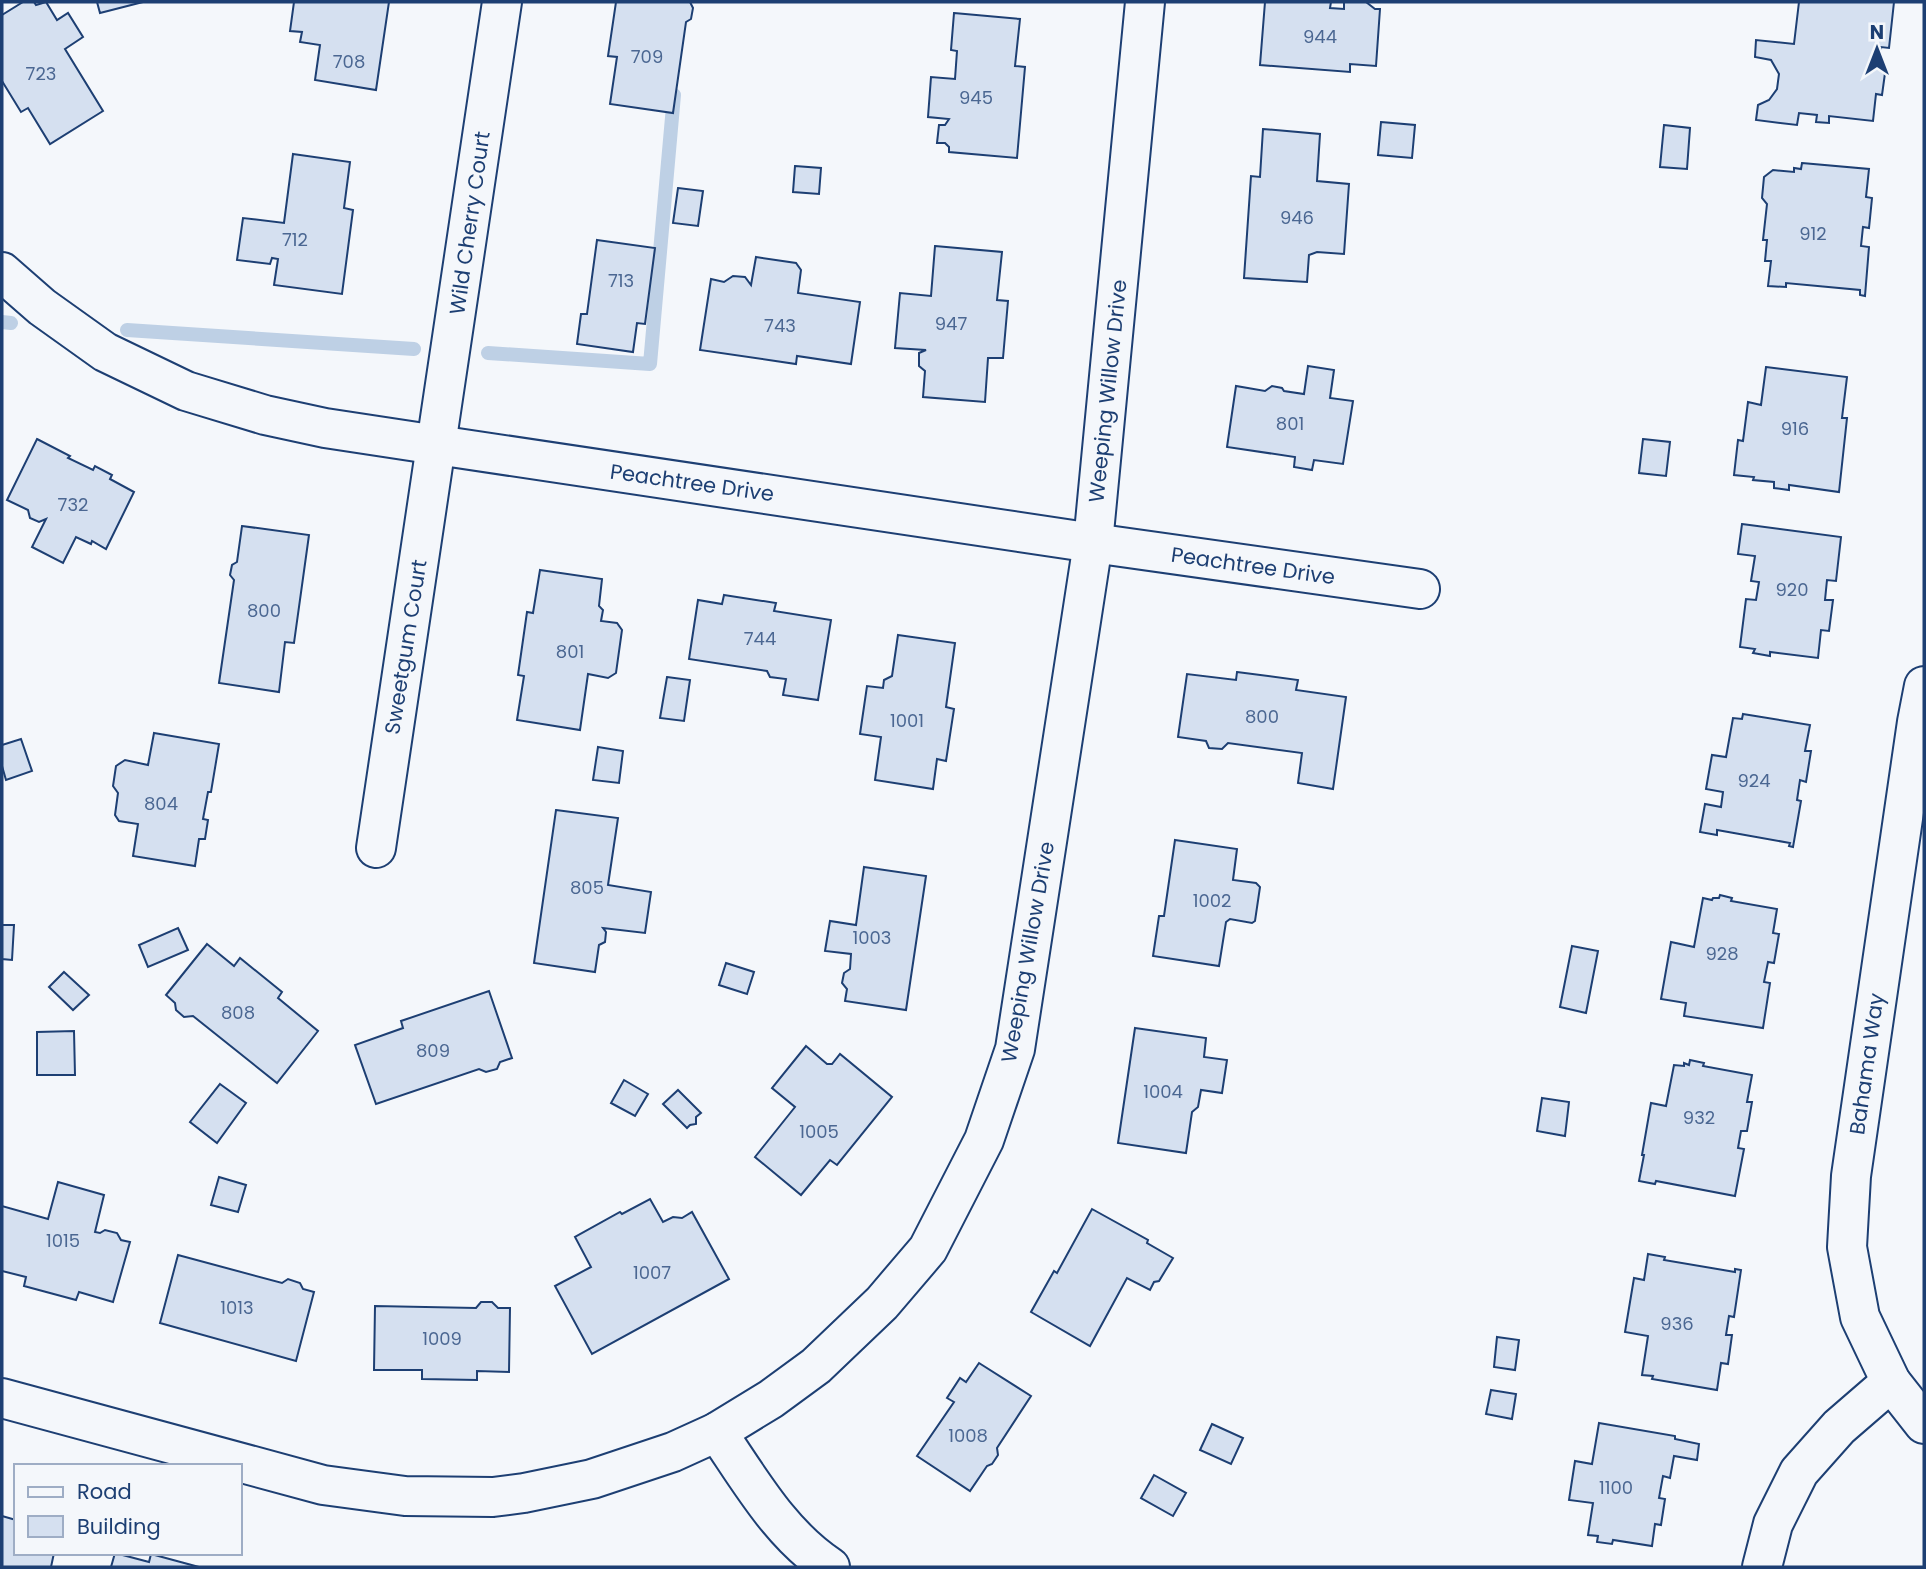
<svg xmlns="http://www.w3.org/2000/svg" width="1926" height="1569" font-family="Poppins,sans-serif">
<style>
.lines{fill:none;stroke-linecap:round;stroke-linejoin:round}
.stream{stroke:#bed0e5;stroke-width:14}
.building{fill:#d5e0f0;stroke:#1d3f73;stroke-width:2}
.street-casing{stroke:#1d3f73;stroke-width:42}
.street{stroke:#f4f7fb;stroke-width:38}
.labels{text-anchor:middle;stroke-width:5;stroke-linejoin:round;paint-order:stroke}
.number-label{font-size:18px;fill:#4b6792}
.street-label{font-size:21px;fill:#1d3f73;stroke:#f4f7fb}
</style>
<rect width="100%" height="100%" fill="#f4f7fb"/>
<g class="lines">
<g class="stream">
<polyline points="2,322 11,323"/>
<polyline points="127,330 414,349"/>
<polyline points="488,353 650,364 674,95"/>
</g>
</g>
<g class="building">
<polygon points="23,2 34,2 36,5 46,2 57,20 68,13 83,37 65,49 103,111 50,144 28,108 21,112 2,81 2,15"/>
<polygon points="97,2 143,2 100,13"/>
<polygon points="294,2 389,2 376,90 315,80 320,45 300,42 302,32 290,31"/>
<polygon points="616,2 690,2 693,8 691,19 686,22 673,113 610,104 617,57 608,56"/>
<polygon points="1265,2 1331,2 1330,8 1344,9 1344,2 1366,2 1375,9 1380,9 1376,66 1350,64 1350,72 1260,65"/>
<polygon points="1799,2 1894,2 1889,48 1881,47 1879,65 1886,66 1882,95 1876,94 1873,121 1829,116 1829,123 1816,122 1817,115 1799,113 1797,125 1756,120 1758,105 1769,100 1777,89 1779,74 1771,60 1755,57 1756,40 1794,44"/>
<polygon points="954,13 1020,19 1015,66 1025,67 1017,158 949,152 949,147 945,143 937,143 939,125 945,125 949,119 928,117 931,77 955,79 957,51 951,50"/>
<polygon points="1381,122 1415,125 1412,158 1378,155"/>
<polygon points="1664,125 1690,128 1687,169 1660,167"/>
<polygon points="1263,129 1320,134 1317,181 1349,184 1344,254 1317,252 1309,255 1307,282 1244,278 1251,176 1260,177"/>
<polygon points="293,154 350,162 344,208 353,210 342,294 274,285 278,259 272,258 270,264 237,260 243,218 284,223"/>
<polygon points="1802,163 1869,169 1866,197 1872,198 1869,228 1863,227 1861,246 1869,247 1865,296 1860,295 1860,290 1786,283 1786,287 1768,286 1771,261 1765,261 1767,240 1763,240 1767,204 1762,198 1764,177 1773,170 1794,172 1794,168 1801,169"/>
<polygon points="795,166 821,168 819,194 793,192"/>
<polygon points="678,188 703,191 698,226 673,223"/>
<polygon points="597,240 655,248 645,324 637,323 633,352 577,344 581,314 587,314"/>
<polygon points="935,246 1002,252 997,300 1008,301 1003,358 988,358 985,402 923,397 925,371 919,366 919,353 926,350 895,348 900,293 931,296"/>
<polygon points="756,257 796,263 801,270 798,293 860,302 851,364 797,356 796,364 700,350 711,279 724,282 733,276 745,277 751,285"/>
<polygon points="1308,366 1334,370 1330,398 1353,401 1343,464 1314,460 1312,470 1294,467 1295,457 1227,447 1236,386 1265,391 1272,386 1282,388 1284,391 1304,394"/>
<polygon points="1766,367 1847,377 1842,418 1847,418 1839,492 1789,485 1789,490 1774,488 1774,482 1753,480 1754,477 1734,475 1738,440 1743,441 1748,402 1761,405"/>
<polygon points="37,439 70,456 68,458 93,470 95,466 112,475 110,479 134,492 106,549 92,541 91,544 76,537 63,563 32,547 46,519 39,522 30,518 28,510 7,500"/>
<polygon points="1643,439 1670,442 1666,476 1639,473"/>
<polygon points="1742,524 1841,537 1836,581 1827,580 1825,600 1833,600 1829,631 1821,630 1818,658 1770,652 1770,656 1753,653 1755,649 1740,647 1746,599 1756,600 1759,582 1751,581 1755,556 1738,554"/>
<polygon points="242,526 309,535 294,643 285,642 279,692 219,683 234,580 230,575 232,565 237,562"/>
<polygon points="540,570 602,579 599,606 603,610 601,621 617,623 622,630 616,673 608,678 588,674 580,730 517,720 524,676 518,675 527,612 533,613"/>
<polygon points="724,595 776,603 774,611 831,620 818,700 783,695 786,679 770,677 767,671 689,659 698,600 722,604"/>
<polygon points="898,635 955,643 946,707 954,709 946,761 937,759 933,789 875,780 881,737 860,734 867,686 883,688 884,680 892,676"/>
<polygon points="1237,672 1298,680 1296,690 1346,697 1333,789 1298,783 1302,753 1228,743 1222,749 1209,748 1206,741 1178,737 1187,674 1236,680"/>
<polygon points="667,677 690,680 684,721 660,718"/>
<polygon points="1743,714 1810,725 1805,751 1811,751 1806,782 1800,780 1797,800 1801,801 1793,847 1789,846 1790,843 1717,830 1717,835 1700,832 1705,804 1721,807 1723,792 1706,789 1712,755 1726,757 1733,718 1742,719"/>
<polygon points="154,733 219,744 211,792 208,792 203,819 208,820 205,839 199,839 195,866 133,856 138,824 119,821 115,815 118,793 113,786 116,766 125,760 148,765"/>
<polygon points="21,739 32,771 6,780 2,766 2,745"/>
<polygon points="598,747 623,751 619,783 593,780"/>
<polygon points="556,810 618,818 608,885 651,892 645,933 603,928 606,932 605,942 599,945 595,972 534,963"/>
<polygon points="1175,840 1237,849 1233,880 1256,883 1260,887 1255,921 1252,923 1230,919 1226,922 1219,966 1153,956 1159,916 1164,916"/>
<polygon points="864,867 926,876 906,1010 845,1001 847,989 842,983 844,973 850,969 851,954 825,951 830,921 856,925"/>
<polygon points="1720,895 1732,898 1731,901 1777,909 1773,933 1779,934 1774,963 1768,962 1764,982 1770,983 1763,1028 1684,1016 1686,1003 1661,999 1671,942 1694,947 1703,898 1712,900 1713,898 1719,898"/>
<polygon points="2,925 14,925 12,960 2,959"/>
<polygon points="178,928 188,950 148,967 139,945"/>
<polygon points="207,944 234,966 240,958 282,992 278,998 318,1031 277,1083 193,1016 184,1017 176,1010 175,1003 166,995"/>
<polygon points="1572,946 1598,951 1586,1013 1560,1007"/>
<polygon points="726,963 754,972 747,994 719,985"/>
<polygon points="64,972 89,995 73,1010 49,987"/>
<polygon points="489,991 512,1058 500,1062 497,1069 486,1072 479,1069 376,1104 355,1045 403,1028 401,1021"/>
<polygon points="1135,1028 1206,1038 1204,1057 1227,1060 1222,1093 1201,1090 1198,1107 1192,1112 1186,1153 1118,1143"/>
<polygon points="74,1031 75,1075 37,1075 37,1032"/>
<polygon points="806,1046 827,1064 832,1064 840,1054 892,1097 837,1165 830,1160 801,1195 755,1157 795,1107 772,1088"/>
<polygon points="1690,1060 1704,1063 1703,1066 1752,1075 1747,1102 1752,1102 1747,1131 1741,1131 1738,1148 1744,1149 1735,1196 1656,1181 1655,1184 1639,1181 1644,1155 1642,1155 1651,1103 1666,1106 1674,1065 1684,1066 1684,1063 1689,1065"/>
<polygon points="624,1080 648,1094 635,1116 611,1103"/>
<polygon points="220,1084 246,1103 217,1143 190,1122"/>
<polygon points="678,1090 701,1113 696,1117 696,1124 690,1125 687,1128 663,1104"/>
<polygon points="1542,1098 1569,1102 1565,1136 1537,1131"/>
<polygon points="219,1177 246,1185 238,1212 211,1205"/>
<polygon points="58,1182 104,1195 95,1232 100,1233 105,1230 117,1233 121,1240 130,1242 113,1302 79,1292 76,1300 24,1286 26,1277 2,1271 2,1206 48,1219"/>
<polygon points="650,1199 663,1222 673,1217 682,1218 692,1212 729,1279 592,1354 555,1286 591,1267 575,1237 620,1212 622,1214"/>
<polygon points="1092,1209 1148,1240 1147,1243 1173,1258 1159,1281 1154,1282 1150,1290 1127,1278 1090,1346 1031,1312 1054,1271 1057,1273"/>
<polygon points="1648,1254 1665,1257 1664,1260 1735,1272 1735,1269 1741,1270 1734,1317 1729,1316 1726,1335 1732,1335 1728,1364 1721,1363 1717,1390 1652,1379 1653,1376 1642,1375 1648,1336 1625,1332 1634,1278 1644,1280"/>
<polygon points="178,1255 282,1283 288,1279 300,1283 303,1289 314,1292 296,1361 160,1323"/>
<polygon points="481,1302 492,1302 498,1308 510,1308 509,1372 477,1371 477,1380 422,1379 422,1370 374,1370 375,1306 476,1308"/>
<polygon points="1497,1337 1519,1340 1515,1370 1494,1367"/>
<polygon points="979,1363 1031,1396 997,1448 998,1455 992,1464 987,1466 970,1491 917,1456 954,1402 947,1398 960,1378 966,1382"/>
<polygon points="1491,1390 1516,1394 1512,1419 1486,1414"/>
<polygon points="1599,1423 1675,1436 1675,1439 1699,1444 1697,1460 1674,1456 1670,1478 1663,1476 1659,1498 1665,1499 1661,1525 1655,1524 1652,1546 1613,1540 1612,1544 1597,1542 1598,1536 1588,1535 1593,1503 1569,1500 1575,1461 1592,1464"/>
<polygon points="1212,1424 1243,1438 1231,1464 1200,1450"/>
<polygon points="1154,1475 1186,1493 1173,1516 1141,1498"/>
<polygon points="2,1516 16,1520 16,1553 54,1553 51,1567 2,1567"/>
<polygon points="115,1553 149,1562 151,1554 199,1567 111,1567"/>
</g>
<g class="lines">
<g class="street-casing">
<g id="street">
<polyline points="2,272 42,307 105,352 186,391 265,415 325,428 437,445 1093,543 1420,589"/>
<polyline points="1924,686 1917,722 1851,1176 1847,1247 1860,1317 1891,1382 1924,1424"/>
<polyline points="376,848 502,2"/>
<polyline points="2,1398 323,1485 405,1496 493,1497 524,1493 592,1479 673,1452 717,1432 771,1399 816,1366 882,1303 928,1249 984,1140 1015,1049 1093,543 1145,2"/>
<path d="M717,1432C750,1480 780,1534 830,1567"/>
<polyline points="1762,1567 1773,1524 1799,1472 1839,1427 1891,1382"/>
</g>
</g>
<use href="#street" class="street"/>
</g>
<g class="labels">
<g class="number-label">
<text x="1320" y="43">944</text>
<text x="647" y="63">709</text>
<text x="349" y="68">708</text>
<text x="41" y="80">723</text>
<text x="976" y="104">945</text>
<text x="1297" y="224">946</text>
<text x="1813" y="240">912</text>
<text x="295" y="246">712</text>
<text x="621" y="287">713</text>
<text x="951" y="330">947</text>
<text x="780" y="332">743</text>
<text x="1290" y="430">801</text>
<text x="1795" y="435">916</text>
<text x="73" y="511">732</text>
<text x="1792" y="596">920</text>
<text x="264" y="617">800</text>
<text x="760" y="645">744</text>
<text x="570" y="658">801</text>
<text x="1262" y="723">800</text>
<text x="907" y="727">1001</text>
<text x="1754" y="787">924</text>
<text x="161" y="810">804</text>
<text x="587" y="894">805</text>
<text x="1212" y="907">1002</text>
<text x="872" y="944">1003</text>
<text x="1722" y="960">928</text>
<text x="238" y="1019">808</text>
<text x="433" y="1057">809</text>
<text x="1163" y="1098">1004</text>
<text x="1699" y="1124">932</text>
<text x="819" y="1138">1005</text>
<text x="63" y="1247">1015</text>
<text x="652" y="1279">1007</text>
<text x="237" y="1314">1013</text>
<text x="1677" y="1330">936</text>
<text x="442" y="1345">1009</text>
<text x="968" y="1442">1008</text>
<text x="1616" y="1494">1100</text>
</g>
<g class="street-label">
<text transform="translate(470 223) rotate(-82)" y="7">Wild Cherry Court</text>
<text transform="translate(1108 391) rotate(-84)" y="7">Weeping Willow Drive</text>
<text transform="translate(692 483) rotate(8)" y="7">Peachtree Drive</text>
<text transform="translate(1253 566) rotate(8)" y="7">Peachtree Drive</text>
<text transform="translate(406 647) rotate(-81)" y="7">Sweetgum Court</text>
<text transform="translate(1028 952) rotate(-80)" y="7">Weeping Willow Drive</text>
<text transform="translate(1867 1064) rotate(-82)" y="7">Bahama Way</text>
</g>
</g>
<rect width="1926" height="1569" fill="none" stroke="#1d3f73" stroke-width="7"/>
<rect x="14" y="1464" width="228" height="91" fill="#f4f7fb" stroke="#9eadc5" stroke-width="2"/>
<rect x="28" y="1487" width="35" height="10" fill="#f4f7fb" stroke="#9eadc5" stroke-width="2"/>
<text x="77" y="1499" font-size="21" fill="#1d3f73">Road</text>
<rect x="28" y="1516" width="35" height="21" fill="#d5e0f0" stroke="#9eadc5" stroke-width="2"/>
<text x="77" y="1534" font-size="21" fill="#1d3f73">Building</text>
<g transform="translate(1877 49)" stroke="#f4f7fb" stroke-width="5" paint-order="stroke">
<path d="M0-5L12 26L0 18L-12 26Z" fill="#1d3f73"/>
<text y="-10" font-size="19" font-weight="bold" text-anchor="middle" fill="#1d3f73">N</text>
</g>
</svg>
